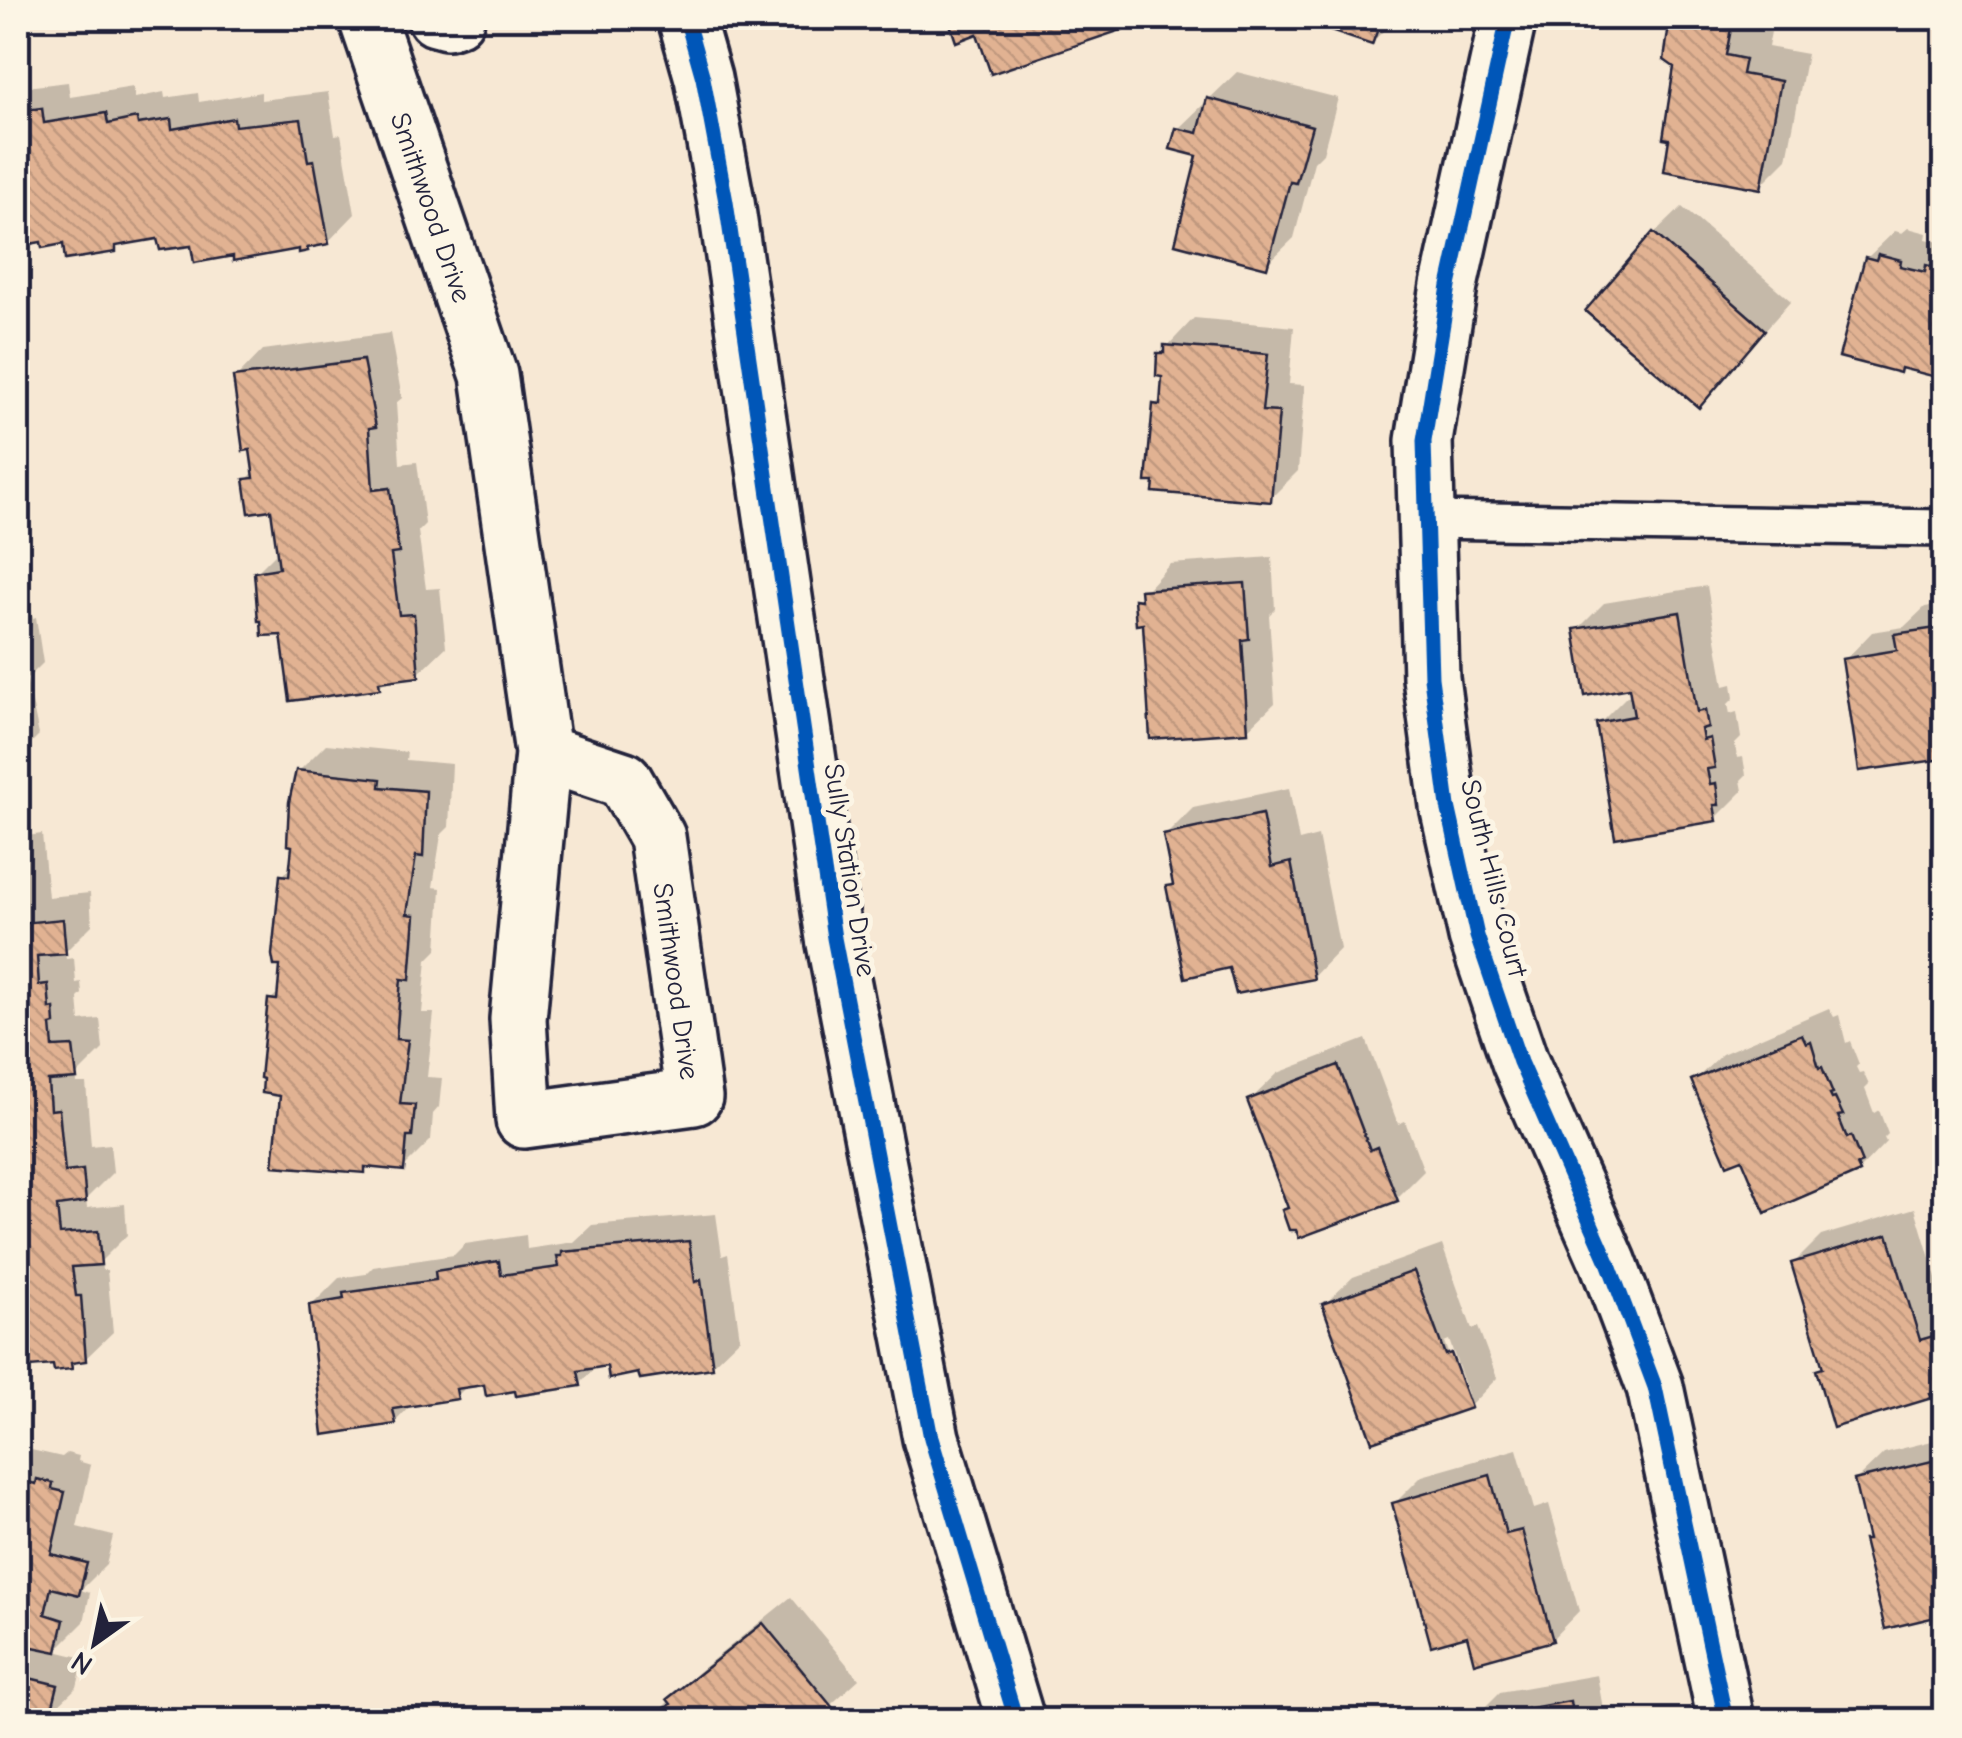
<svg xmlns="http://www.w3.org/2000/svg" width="1962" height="1738" font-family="'Comic Neue',sans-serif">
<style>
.shadow{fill:#0003;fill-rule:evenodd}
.building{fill:url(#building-back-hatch);stroke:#22223b;stroke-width:2.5}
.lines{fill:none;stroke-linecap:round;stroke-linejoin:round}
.lane-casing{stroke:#22223b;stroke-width:42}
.street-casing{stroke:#22223b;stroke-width:62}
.secondary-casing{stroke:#22223b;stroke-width:62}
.lane{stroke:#fcf5e5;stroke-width:35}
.street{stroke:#fcf5e5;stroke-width:55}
.secondary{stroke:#fcf5e5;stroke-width:55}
.cycleway-casing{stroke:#fcf5e5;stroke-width:21}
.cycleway{stroke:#0057b8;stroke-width:15}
.labels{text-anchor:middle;stroke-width:10;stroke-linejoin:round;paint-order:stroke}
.street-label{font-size:28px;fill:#22223b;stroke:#fcf5e5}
</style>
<defs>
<pattern id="building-back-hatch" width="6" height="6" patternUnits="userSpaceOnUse" patternTransform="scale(2.5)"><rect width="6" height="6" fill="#e1b292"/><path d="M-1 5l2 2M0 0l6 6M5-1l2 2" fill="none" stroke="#c1997f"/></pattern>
</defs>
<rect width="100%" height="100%" fill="#f7e8d4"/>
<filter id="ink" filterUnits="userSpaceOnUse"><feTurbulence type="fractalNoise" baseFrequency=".01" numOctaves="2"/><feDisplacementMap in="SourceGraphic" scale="20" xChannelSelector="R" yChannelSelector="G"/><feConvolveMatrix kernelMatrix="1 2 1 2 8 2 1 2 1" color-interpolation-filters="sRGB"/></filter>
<g filter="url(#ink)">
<g class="shadow">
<polygon points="950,18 1138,18 1132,24 979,31 958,38"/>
<polygon points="1300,18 1397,18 1372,42"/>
<polygon points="1673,18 1754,18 1752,28 1771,32 1768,47 1807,54 1787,159 1760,186 1677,66 1666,59"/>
<polygon points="1237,72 1338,98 1323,153 1314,162 1294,238 1266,265 1200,154 1178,129"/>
<polygon points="68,82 70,97 133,87 135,98 164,92 165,98 198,93 199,102 261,92 261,100 328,92 335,135 341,134 355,214 328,242 306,249 301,246 236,253 159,236 122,243 115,249 44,239 18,244 18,88"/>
<polygon points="1682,207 1791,301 1699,404 1654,234"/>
<polygon points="1908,228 1927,233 1926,239 1944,243 1944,376 1903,366 1899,370 1867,258 1895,231 1902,233"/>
<polygon points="1194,318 1294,327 1289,384 1305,385 1298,471 1270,499 1155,405 1163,397 1165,374 1160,354"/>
<polygon points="390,333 402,398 396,403 400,464 417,462 425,524 418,531 426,589 440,588 446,647 418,674 388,678 379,687 256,573 279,550 273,507 246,480 255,471 236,378 263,350"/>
<polygon points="1272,557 1275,609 1269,615 1275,703 1247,730 1137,600 1170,564"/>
<polygon points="1707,586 1724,686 1732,684 1734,698 1728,704 1730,714 1737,712 1741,738 1735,744 1737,758 1743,757 1746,775 1741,780 1743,791 1716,818 1599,724 1627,696 1632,695 1631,685 1577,630 1604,603"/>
<polygon points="30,604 33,618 36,617 43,663 27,679 39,735 18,756 18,606"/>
<polygon points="1944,604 1944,756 1861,768 1845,660 1872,632 1904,627 1925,607"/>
<polygon points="326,744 407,752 406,760 452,764 449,827 441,835 433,887 441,888 437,950 427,960 422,1013 434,1013 427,1077 442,1078 439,1107 433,1114 431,1140 403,1168 370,1165 364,1171 283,1094 270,1000 281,990 282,876 292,866 298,772"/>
<polygon points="1289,788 1299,841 1318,836 1340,949 1313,977 1231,965 1169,887 1175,881 1165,836 1193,808"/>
<polygon points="18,828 26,828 26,836 42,834 48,897 90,893 92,925 65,952 66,959 74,958 76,983 81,982 82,994 78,998 80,1021 100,1019 103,1049 76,1076 77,1083 86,1083 91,1146 110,1144 113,1172 86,1199 87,1208 125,1204 127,1235 101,1261 102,1270 107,1270 113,1332 85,1359 78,1360 71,1367 56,1362 18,1365"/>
<polygon points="1829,1008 1834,1017 1839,1015 1846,1043 1850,1041 1859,1064 1856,1067 1859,1073 1863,1072 1869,1085 1865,1089 1874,1113 1879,1110 1888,1134 1884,1138 1886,1142 1859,1170 1744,1156 1694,1081 1722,1054"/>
<polygon points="1366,1039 1398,1124 1405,1121 1424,1171 1396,1199 1285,1210 1290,1205 1250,1100 1278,1073"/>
<polygon points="1915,1208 1944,1305 1944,1387 1930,1396 1819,1371 1824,1365 1794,1263 1821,1236"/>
<polygon points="716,1214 722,1256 728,1254 740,1338 712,1365 640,1370 609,1364 598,1365 580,1384 516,1389 486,1382 468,1385 456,1397 413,1403 395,1422 311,1306 339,1278 366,1274 373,1267 454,1255 465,1244 526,1235 527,1249 574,1242 592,1225"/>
<path d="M1442,1245L1472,1329L1478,1327L1497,1378L1470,1406L1325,1304L1353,1277ZM1449,1340L1468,1394H1463L1444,1342Z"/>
<polygon points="1944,1438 1944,1612 1886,1626 1866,1541 1870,1537 1856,1480 1884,1453"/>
<polygon points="18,1447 62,1457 67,1453 79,1456 78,1461 91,1465 77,1527 113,1536 106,1565 81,1590 90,1593 84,1622 55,1651 84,1658 77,1687 51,1712 65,1716 63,1720 18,1720"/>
<polygon points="1517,1449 1534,1509 1549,1504 1579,1611 1552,1639 1468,1633 1394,1504 1422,1476"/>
<polygon points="791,1597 859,1679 814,1720 634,1720 650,1708 656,1714 698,1672"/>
<polygon points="1597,1675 1605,1720 1472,1720 1500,1692"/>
</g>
<g class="building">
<polygon points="948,18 1130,18 1133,26 991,74 977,34 956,42"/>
<polygon points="1292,18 1382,18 1372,45"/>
<polygon points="1670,18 1733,18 1726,55 1745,59 1742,74 1781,81 1761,189 1664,171 1669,139 1663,138 1674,67 1664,60"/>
<polygon points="1207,98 1312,126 1296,183 1290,182 1267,268 1175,244 1197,156 1170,149 1176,128 1198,133"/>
<polygon points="42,108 44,123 106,113 108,124 137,118 138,124 171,119 172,129 234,118 235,126 301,119 308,161 314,160 329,244 307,248 308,251 299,253 299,249 233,261 233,256 194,263 191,246 160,250 157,239 116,246 116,252 65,260 63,244 42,248 41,242 18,246 18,111"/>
<polygon points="1653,232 1765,330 1699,408 1585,311"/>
<polygon points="1878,254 1901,260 1900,266 1925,272 1926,265 1942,269 1944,379 1901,368 1900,373 1839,357 1865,257 1876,260"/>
<polygon points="1164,345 1268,354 1262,411 1279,412 1271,502 1153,492 1154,482 1146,482 1153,404 1160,405 1162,377 1156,376 1157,353 1164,353"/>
<polygon points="363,360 376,427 369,428 373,490 390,488 399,553 391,554 399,615 414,614 419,677 379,682 380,689 290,701 281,635 262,636 261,621 258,621 254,572 279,568 271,510 249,513 244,479 254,478 250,450 243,451 233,377"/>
<polygon points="1245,583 1249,639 1242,640 1248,732 1150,739 1143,624 1136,625 1134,599 1141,600 1140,590"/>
<polygon points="1680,612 1697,712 1705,710 1708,727 1701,729 1703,740 1710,738 1715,768 1707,769 1710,784 1716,783 1719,805 1714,805 1717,821 1615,838 1596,723 1634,716 1629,688 1585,696 1574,629"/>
<polygon points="1944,627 1944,759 1859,771 1842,659 1897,650 1894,634"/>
<polygon points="296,770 381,779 380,787 426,791 423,857 416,856 407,914 415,915 410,980 401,979 396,1039 408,1040 400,1104 415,1105 412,1137 407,1137 404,1171 365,1167 365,1173 273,1166 280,1096 262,1093 263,1079 260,1078 268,999 277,1000 280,966 274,966 272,955 280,875 289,876 292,846 287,845 289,802"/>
<polygon points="1262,814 1272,867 1291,862 1314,979 1236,994 1229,968 1185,978 1166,886 1173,885 1163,835"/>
<polygon points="18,881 22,923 63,919 66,954 37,956 39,985 48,984 50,1009 54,1008 55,1024 51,1025 53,1047 73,1046 77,1079 48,1081 50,1110 59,1109 65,1172 83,1170 86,1202 57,1206 60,1234 98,1231 101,1265 72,1267 76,1296 81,1296 86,1361 71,1363 72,1369 54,1371 53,1365 18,1368"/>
<polygon points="1802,1034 1806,1043 1811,1041 1819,1068 1822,1067 1833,1094 1830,1095 1832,1099 1835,1098 1843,1115 1838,1116 1847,1138 1851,1136 1862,1163 1857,1165 1860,1172 1765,1213 1742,1159 1727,1165 1691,1080"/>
<polygon points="1338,1065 1370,1150 1377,1147 1398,1201 1299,1238 1296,1230 1289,1230 1282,1210 1288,1208 1247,1100"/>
<polygon points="1888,1234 1920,1340 1944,1333 1944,1390 1930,1394 1932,1398 1833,1428 1816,1370 1823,1368 1791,1263"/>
<polygon points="689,1241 695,1282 701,1280 713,1368 640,1379 638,1373 609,1379 607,1366 578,1371 581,1386 516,1396 515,1391 486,1396 484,1385 456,1389 458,1399 393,1409 396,1424 323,1435 309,1305 344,1299 343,1293 436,1280 435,1271 499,1261 501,1275 559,1267 557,1256 562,1256 562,1252"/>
<polygon points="1414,1271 1445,1355 1451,1353 1471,1408 1372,1442 1322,1304"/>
<polygon points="1944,1458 1944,1615 1885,1629 1863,1540 1868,1540 1854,1480"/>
<polygon points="1490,1475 1506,1534 1522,1530 1553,1641 1474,1663 1467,1636 1431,1646 1392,1503"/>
<polygon points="37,1479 53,1483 52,1489 65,1492 51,1554 87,1563 79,1595 51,1588 45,1614 64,1620 57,1652 28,1646 21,1676 58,1685 50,1717 22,1709 18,1720 18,1480 36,1484"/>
<polygon points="763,1623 833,1708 818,1720 650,1720 671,1704 667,1699"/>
<polygon points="1570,1701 1573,1720 1470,1720 1469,1719"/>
</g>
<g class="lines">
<g class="lane-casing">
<polyline id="lane" points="1426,520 1944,528"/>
</g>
<g class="street-casing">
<g id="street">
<path id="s1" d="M367,18L489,375L543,753L518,1019L524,1120L694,1097L657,837L624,780L543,753"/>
<polyline points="436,18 447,21 456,18"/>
<polyline points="1508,18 1449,286 1424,441 1431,678 1448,806 1477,936 1520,1062 1608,1262 1655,1387 1726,1720"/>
</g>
</g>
<g class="secondary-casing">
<polyline id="secondary" points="686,18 703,78 726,202 834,938 931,1438 1016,1720"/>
</g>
<use href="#lane" class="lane"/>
<use href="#street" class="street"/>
<use href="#secondary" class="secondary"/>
<g class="cycleway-casing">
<g id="cycleway">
<polyline points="686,18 703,78 726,202 834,938 931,1438 1016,1720"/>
<polyline points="1508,18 1449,286 1424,441 1431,678 1448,806 1477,936 1520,1062 1608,1262 1655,1387 1726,1720"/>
</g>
</g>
<use href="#cycleway" class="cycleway"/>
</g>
</g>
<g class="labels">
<g class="street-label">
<text dy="10" stroke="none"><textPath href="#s1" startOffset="200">Smithwood Drive</textPath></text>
<text transform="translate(851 870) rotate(81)" y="10">Sully Station Drive</text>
<text transform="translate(1495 878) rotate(76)" y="10">South Hills Court</text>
<text transform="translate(677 981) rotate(82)" y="10">Smithwood Drive</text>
</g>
</g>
<rect width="1962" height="1738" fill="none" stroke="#fcf5e5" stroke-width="60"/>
<rect x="30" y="30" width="1902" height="1678" fill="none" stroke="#22223b" stroke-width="4" filter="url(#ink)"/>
<g transform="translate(95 1643) rotate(213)" stroke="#fcf5e5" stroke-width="8" paint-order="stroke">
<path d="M0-8L18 38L0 25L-18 38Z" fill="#22223b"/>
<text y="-15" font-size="28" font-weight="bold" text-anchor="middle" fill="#22223b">N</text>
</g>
</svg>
